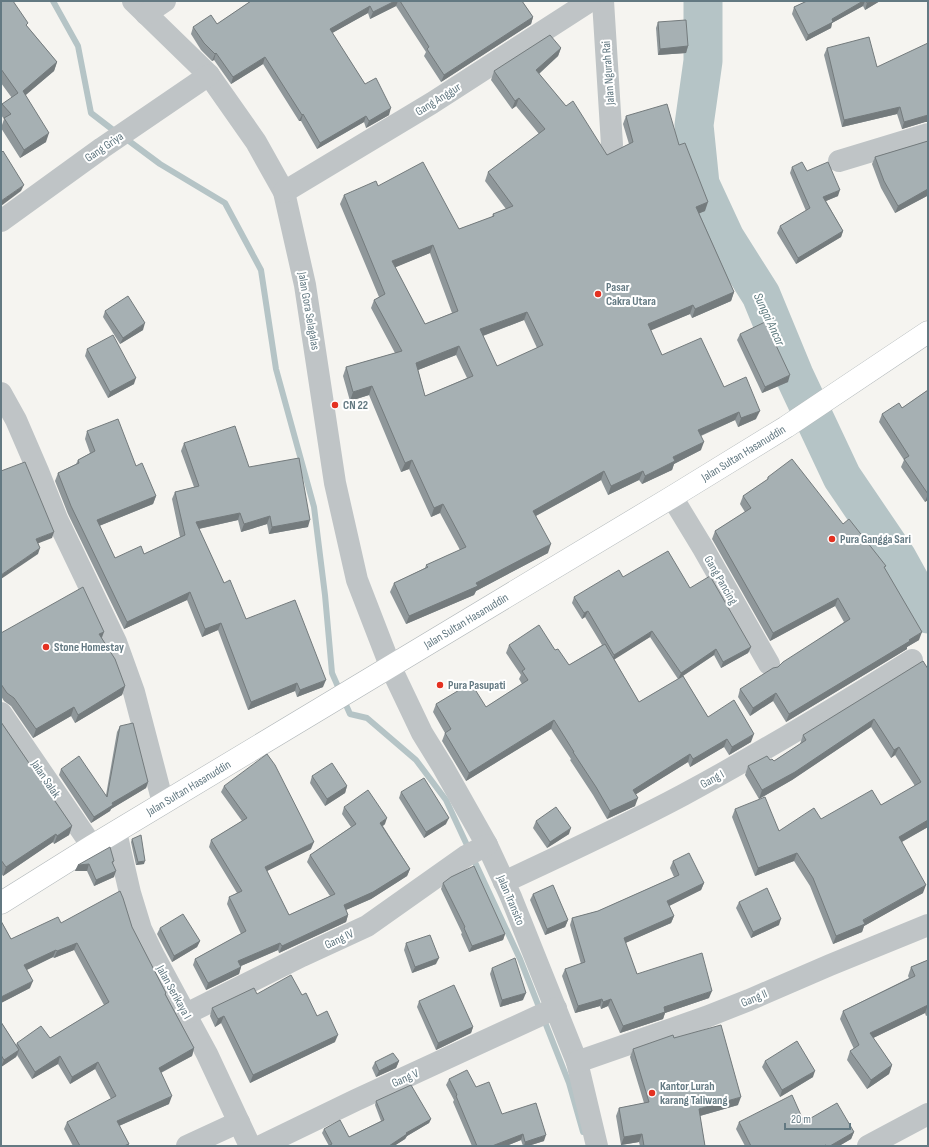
<svg xmlns="http://www.w3.org/2000/svg" width="929" height="1147" font-family="'Sofia Sans Condensed',sans-serif">
<style>
.lines{fill:none;stroke-linecap:round;stroke-linejoin:round}
.stream{stroke:#b5c4c6;stroke-width:6}
.river{stroke:#b5c4c6;stroke-width:39}
.major-casing{stroke:#b2b8ba;stroke-width:23}
.minor{stroke:#bfc4c6;stroke-width:22}
.major{stroke:#fff;stroke-width:22}
.wall{fill:#8f979a;fill-rule:evenodd}
.shaded-wall{fill:#747b7d}
.building{fill:#a6b0b3;stroke:#747b7d;fill-rule:evenodd}
.poi-dot{fill:#e43121;stroke:#fff;stroke-width:1.5}
.labels{text-anchor:middle;stroke-width:4;stroke-linejoin:round;paint-order:stroke}
.street-label{font-size:12px;fill:#637982;stroke:#fff}
.poi-label{font-size:12px;font-weight:bold;fill:#637982;stroke:#fff;text-anchor:start}
.water-label{font-size:13px;font-style:italic;fill:#5f7b7f;stroke:#fff}
</style>
<rect width="100%" height="100%" fill="#f5f4f0"/>
<g class="lines">
<g class="stream">
<polyline points="53,1 78,46 91,113 117,133"/>
<polyline points="125,138 160,164 225,203 261,270 276,369 314,507 325,595 332,673 350,714 367,718 416,760 446,800 520,959 569,1083 583,1132"/>
</g>
<polyline class="river" points="703,1 703,61 694,125 700,184 725,238 761,295 794,375 842,477 897,558 928,614"/>
<g class="major-casing">
<g id="major">
<path id="s1" d="M1,903L92,846L672,497L786,427L928,332"/>
</g>
</g>
<g class="minor">
<polyline points="133,1 209,75 256,142 284,192 305,285 335,483 357,580 391,668 422,733 443,767 487,845 511,897 577,1062 597,1146"/>
<polyline points="603,1 612,145"/>
<polyline points="146,14 165,1"/>
<polyline points="839,161 928,134"/>
<polyline points="284,192 432,103 590,1"/>
<polyline points="1,221 102,148 209,75"/>
<polyline points="1,393 16,420 38,471 57,519 116,642 134,692 163,803"/>
<polyline points="672,497 703,548 769,664"/>
<polyline points="1,713 92,846"/>
<polyline points="116,832 130,893 141,929 153,954 207,1054 250,1146"/>
<path d="M504,882C564,854 625,826 683,795C761,753 837,707 912,660"/>
<polyline points="186,1014 302,956 367,926 466,856 487,845"/>
<polyline points="577,1062 706,1017 749,1000 830,965 928,925"/>
<polyline points="187,1146 239,1122"/>
<polyline points="261,1146 356,1100 556,1008"/>
<polyline points="868,1146 928,1114"/>
</g>
<use href="#major" class="major"/>
</g>
<g class="wall">
<polygon points="1,1 27,26 57,62 54,71 25,95 46,142 20,158 1,128 4,119 1,115 1,108 2,104 12,98 1,83"/>
<polygon points="251,1 522,1 533,17 531,24 441,82 424,56 426,52 396,6 370,19 368,13 332,33 365,84 389,115 366,128 364,122 317,149 301,121 299,121 263,64 231,84 214,60 212,61 201,50 191,34 193,27 217,24"/>
<polygon points="807,1 880,1 865,10 863,6 832,23 831,28 806,41 792,14 794,7"/>
<polygon points="658,22 688,46 686,53 658,55 656,28"/>
<path d="M561,48L558,56L539,74L607,155L629,144L623,124L626,116L679,145L705,211L699,213L734,292L731,301L692,318L690,314L650,330L662,355L724,387L756,419L738,427L735,420L701,436V450L674,464L672,470L642,484L639,480L608,495L601,480L536,516L548,553L476,591L474,595L406,624L390,592L394,583L425,568L426,565L460,550L440,513L431,517L409,469L401,472L369,395L350,401L343,376L346,367L395,353L371,308L374,300L379,297L340,204L344,195L378,186L459,229L492,217L493,214L506,209L485,181L488,172L539,134L516,106L512,109L491,80L494,71ZM430,253L452,313L425,324L395,267ZM524,320L537,348L497,366L483,336ZM456,355L467,378L425,396L418,370Z"/>
<polygon points="827,48 877,67 925,122 902,129 897,114 842,127 824,55"/>
<polygon points="928,141 928,197 927,196 895,213 881,188 872,164 875,157"/>
<polygon points="792,167 807,171 838,196 826,201 843,231 841,237 796,264 777,233 780,226 806,211 790,173"/>
<polygon points="105,311 143,330 120,344 103,317"/>
<polygon points="740,334 788,382 762,393 737,340"/>
<polygon points="87,349 134,384 108,398 85,356"/>
<polygon points="928,390 928,500 925,502 901,467 904,460 879,422 882,414 902,408"/>
<polygon points="87,431 136,466 156,496 153,504 99,526 115,558 144,554 180,537 172,499 175,492 194,487 181,451 184,443 249,467 308,527 269,534 267,524 241,532 238,520 199,529 224,583 246,619 323,687 297,697 295,691 248,710 218,630 202,637 187,600 124,629 68,514 55,481 58,473 76,464 78,460 90,453 85,439"/>
<polygon points="768,477 843,524 885,569 919,640 907,647 907,649 786,722 773,701 750,716 738,697 740,689 778,667 844,622 835,606 770,641 712,539 715,531 745,512 740,504 743,496 767,480"/>
<path d="M623,577L690,588L751,647L748,653L721,668L714,655L683,676L708,717L751,742L729,755L724,747L690,767L688,762L636,794L635,806L607,819L593,795L570,760L571,759L551,729L466,781L442,741L445,733L433,712L436,704L486,707L522,684L519,679L521,675L506,653L509,645L555,650L569,665L602,645L585,617L582,619L572,603L574,597ZM650,637L678,679L639,702L614,659Z"/>
<polygon points="1,633 102,638 125,686 122,695 75,723 71,716 33,738 11,706 4,701 1,696"/>
<polygon points="928,669 928,827 902,842 923,893 864,926 862,932 833,944 810,886 794,861 755,876 732,817 735,809 779,831 821,819 881,805 915,786 895,755 891,758 871,727 792,780 759,799 745,775 748,766 770,760 774,761 800,744 803,735"/>
<polygon points="1,722 72,826 69,835 54,844 53,842 3,876 1,873"/>
<polygon points="120,726 148,782 146,788 111,809 110,811 91,823 59,775 61,769 106,795 117,732"/>
<polygon points="312,776 347,786 345,793 325,806 310,783"/>
<polygon points="224,786 311,849 267,871 289,915 330,896 307,862 310,855 351,827 342,814 344,807 385,824 383,826 410,869 407,876 371,899 346,910 348,915 346,922 279,953 278,950 241,966 241,967 239,974 206,990 193,965 195,959 241,934 227,904 229,897 237,893 209,847 211,840 242,821 221,792"/>
<polygon points="401,792 446,824 424,838 399,798"/>
<polygon points="536,821 569,834 547,848 533,828"/>
<polygon points="132,839 144,864 136,865 131,842"/>
<polygon points="114,861 113,863 114,877 94,886 87,871 75,871 78,865"/>
<polygon points="673,861 704,883 701,890 669,906 674,916 671,923 625,943 637,974 709,998 665,1013 663,1019 620,1033 608,1006 601,1009 600,1006 575,1013 562,976 565,969 581,964 570,925 572,918 598,911 674,877 670,868"/>
<polygon points="443,883 505,934 503,940 469,952 461,934 462,933 441,889"/>
<polygon points="533,894 568,920 565,927 545,935 530,900"/>
<polygon points="739,902 779,925 751,938 736,908"/>
<polygon points="1,921 11,939 61,923 132,927 166,993 166,995 194,1048 192,1056 161,1073 169,1104 119,1126 129,1144 128,1146 73,1146 64,1129 67,1122 111,1099 95,1069 70,1084 58,1064 32,1079 17,1055 16,1057 1,1067 1,1022 16,1045 17,1043 50,1038 104,1005 74,950 54,958 53,957 27,970 30,988 1,1003"/>
<polygon points="160,928 200,941 197,947 172,962 157,934"/>
<polygon points="406,943 436,964 412,973 404,950"/>
<polygon points="928,960 928,1016 928,1015 926,1016 925,1013 873,1038 892,1065 889,1074 867,1089 847,1060 850,1051 854,1049 840,1019 843,1011 909,978 908,976 911,967"/>
<polygon points="492,968 523,1000 500,1007 490,974"/>
<polygon points="257,994 302,995 317,1016 335,1042 250,1083 221,1023 215,1027 210,1016 212,1008"/>
<polygon points="419,1001 473,1027 471,1033 436,1050 417,1007"/>
<polygon points="674,1038 738,1105 700,1116 705,1146 640,1146 639,1142 621,1145 616,1116 619,1108 644,1103 630,1057 633,1049"/>
<polygon points="399,1061 396,1068 376,1077 372,1068 375,1062"/>
<polygon points="765,1061 813,1077 780,1097 762,1067"/>
<polygon points="449,1079 476,1087 502,1114 544,1141 528,1146 523,1146 521,1140 506,1146 472,1146 453,1102 454,1100 446,1085"/>
<polygon points="376,1101 431,1119 429,1123 407,1136 405,1139 394,1146 328,1146 329,1146 322,1133 324,1129 349,1137 381,1121 375,1105"/>
<polygon points="739,1122 804,1122 854,1132 851,1139 839,1146 745,1146 736,1129"/>
</g>
<g class="shaded-wall">
<polygon points="395,1 398,1 396,6 370,19 373,12"/>
<polygon points="863,1 865,1 863,6 832,23 831,28 806,41 808,35 832,19"/>
<polygon points="871,1 880,1 865,10 867,3"/>
<polygon points="370,6 368,13 327,36 330,29"/>
<polygon points="533,17 531,24 441,82 444,75"/>
<polygon points="688,46 686,53 658,55 660,49"/>
<polygon points="561,48 558,56 533,79 536,70"/>
<polygon points="216,53 214,60 212,61 215,54"/>
<polygon points="265,57 263,64 231,84 233,77"/>
<polygon points="57,62 54,71 20,100 23,91"/>
<polygon points="519,98 516,106 512,109 515,101"/>
<polygon points="900,107 897,114 842,127 844,120"/>
<polygon points="391,108 389,115 366,128 369,121"/>
<polygon points="303,114 301,121 299,121 302,115"/>
<polygon points="928,115 928,122 925,122 902,129 904,122"/>
<polygon points="366,116 364,122 317,149 320,143"/>
<polygon points="49,133 46,142 20,158 24,150"/>
<polygon points="24,185 21,191 1,206 1,201"/>
<polygon points="928,189 928,192 927,196 895,213 898,206"/>
<polygon points="840,190 838,196 821,203 823,197"/>
<polygon points="708,202 705,211 693,216 696,207"/>
<polygon points="843,231 841,237 796,264 798,258"/>
<polygon points="433,245 430,253 389,270 392,261"/>
<polygon points="734,292 731,301 692,318 695,309"/>
<polygon points="693,305 690,314 645,333 648,324"/>
<polygon points="527,312 524,320 477,338 480,329"/>
<polygon points="145,323 143,330 120,344 123,338"/>
<polygon points="459,346 456,355 413,372 416,363"/>
<polygon points="790,375 788,382 762,393 765,387"/>
<polygon points="136,378 134,384 108,398 110,392"/>
<polygon points="372,386 369,395 350,401 353,392"/>
<polygon points="760,411 756,419 738,427 741,418"/>
<polygon points="739,412 735,420 695,438 698,430"/>
<polygon points="704,442 701,450 674,464 672,470 642,484 645,476 673,457"/>
<polygon points="412,460 409,469 401,472 405,463"/>
<polygon points="604,471 601,480 530,519 533,511"/>
<polygon points="643,471 639,480 608,495 611,486"/>
<polygon points="928,494 928,500 925,502"/>
<polygon points="156,496 153,504 94,528 97,520"/>
<polygon points="443,504 440,513 431,517 434,508"/>
<polygon points="240,513 238,520 193,530 196,522"/>
<polygon points="270,516 267,524 241,532 244,524"/>
<polygon points="310,520 308,527 269,534 272,527"/>
<polygon points="54,532 52,538 34,545 36,539"/>
<polygon points="551,544 548,553 476,591 474,595 406,624 409,616 476,583"/>
<polygon points="40,548 38,554 1,579 1,575"/>
<polygon points="190,592 187,600 124,629 127,622"/>
<polygon points="838,598 835,606 770,641 773,633"/>
<polygon points="588,611 585,617 582,619 584,613"/>
<polygon points="221,623 218,630 202,637 205,629"/>
<polygon points="652,631 650,637 612,661 614,655"/>
<polygon points="104,632 101,640 99,634"/>
<polygon points="922,632 919,640 907,647 907,649 786,722 789,714"/>
<polygon points="751,647 748,653 721,668 723,662"/>
<polygon points="716,649 714,655 678,679 681,673"/>
<polygon points="326,680 323,687 297,697 300,690"/>
<polygon points="297,683 295,691 248,710 251,702"/>
<polygon points="125,686 122,695 75,723 78,715"/>
<polygon points="776,693 773,701 750,716 753,708"/>
<polygon points="74,707 71,716 33,738 36,729"/>
<polygon points="874,719 871,727 792,780 759,799 762,790"/>
<polygon points="554,720 551,729 466,781 469,773"/>
<polygon points="754,734 751,742 729,755 732,747"/>
<polygon points="727,739 724,747 690,767 693,759"/>
<polygon points="899,747 895,755 891,758 894,750"/>
<polygon points="690,754 688,762 630,798 633,790"/>
<polygon points="148,782 146,788 111,809 110,811 91,823 94,817 112,803"/>
<polygon points="347,786 345,793 325,806 327,799"/>
<polygon points="638,798 635,806 607,819 610,811"/>
<polygon points="387,818 385,824 378,829 380,823"/>
<polygon points="449,818 446,824 424,838 426,832"/>
<polygon points="928,820 928,827 896,845 899,837"/>
<polygon points="72,826 69,835 54,844 57,836"/>
<polygon points="571,828 569,834 547,848 550,842"/>
<polygon points="56,834 53,842 3,876 6,867"/>
<polygon points="314,842 311,849 263,873 265,867"/>
<polygon points="797,853 794,861 755,876 758,868"/>
<polygon points="145,861 144,864 136,865 138,862"/>
<polygon points="89,864 87,871 75,871 78,865"/>
<polygon points="410,869 407,876 371,899 341,912 344,905"/>
<polygon points="116,871 114,877 94,886 96,880"/>
<polygon points="704,883 701,890 665,908 667,901"/>
<polygon points="926,885 923,893 864,926 862,932 833,944 836,936"/>
<polygon points="348,915 346,922 279,953 282,946"/>
<polygon points="674,916 671,923 621,945 624,938"/>
<polygon points="781,919 779,925 751,938 753,932"/>
<polygon points="568,920 565,927 545,935 547,929"/>
<polygon points="505,934 503,940 469,952 472,946"/>
<polygon points="200,941 197,947 172,962 174,956"/>
<polygon points="77,943 74,950 54,958 57,951"/>
<polygon points="280,943 278,950 236,968 238,961"/>
<polygon points="56,950 53,957 22,972 24,965"/>
<polygon points="439,958 436,964 412,973 415,967"/>
<polygon points="241,967 239,974 206,990 208,983"/>
<polygon points="33,981 30,988 1,1003 1,997"/>
<polygon points="712,991 709,998 665,1013 663,1019 620,1033 623,1026 664,1007"/>
<polygon points="526,993 523,1000 500,1007 502,1000"/>
<polygon points="602,999 600,1006 575,1013 578,1006"/>
<polygon points="611,999 608,1006 601,1009 603,1002"/>
<polygon points="928,1005 925,1013 867,1041 870,1033"/>
<polygon points="224,1016 221,1023 215,1027 218,1019"/>
<polygon points="473,1027 471,1033 436,1050 438,1043"/>
<polygon points="338,1035 335,1042 250,1083 253,1075"/>
<polygon points="194,1048 192,1056 156,1075 159,1068"/>
<polygon points="19,1050 16,1057 1,1067 4,1060"/>
<polygon points="60,1056 58,1064 32,1079 35,1072"/>
<polygon points="399,1061 396,1068 376,1077 379,1071"/>
<polygon points="98,1062 95,1069 70,1084 72,1077"/>
<polygon points="892,1065 889,1074 867,1089 871,1080"/>
<polygon points="815,1071 813,1077 780,1097 782,1090"/>
<polygon points="172,1096 169,1104 114,1128 117,1121"/>
<polygon points="741,1097 738,1105 696,1117 699,1109"/>
<polygon points="431,1119 429,1123 407,1136 405,1139 394,1146 389,1146 406,1133"/>
<polygon points="854,1132 851,1139 839,1146 830,1146"/>
<polygon points="523,1134 521,1140 506,1146 492,1146"/>
<polygon points="642,1134 639,1142 621,1145 624,1137"/>
<polygon points="546,1135 544,1141 528,1146 524,1146 525,1142"/>
</g>
<g class="building">
<polygon points="1,1 13,1 28,23 26,25 57,62 23,91 49,133 24,150 4,118 11,114 2,104 18,93 1,69"/>
<polygon points="251,1 395,1 373,12 370,6 330,29 365,84 376,78 391,108 369,121 366,116 320,143 303,114 302,115 265,57 233,77 216,53 215,54 204,43 193,27 211,15 217,24"/>
<polygon points="400,1 522,1 533,17 444,75 427,49 429,47"/>
<polygon points="807,1 863,1 832,19 833,22 808,35 794,7"/>
<polygon points="866,1 871,1 867,3"/>
<polygon points="686,20 688,46 660,49 658,22"/>
<path d="M550,35L561,48L536,70L566,106L573,101L607,155L633,142L626,116L667,104L679,145L685,143L708,202L696,207L734,292L695,309L693,305L648,324L662,355L701,338L724,387L746,377L760,411L741,418L739,412L698,430L704,442L673,457L675,461L645,476L643,471L611,486L604,471L533,511L551,544L476,583L478,586L409,616L394,583L428,567L426,565L466,547L443,504L434,508L412,460L405,463L372,386L353,392L346,367L402,351L374,300L385,294L344,195L376,181L378,186L423,162L459,229L494,216L493,214L513,206L488,172L545,129L519,98L515,101L494,71ZM433,245L458,311L425,324L392,261ZM527,312L543,345L497,366L480,329ZM459,346L473,376L425,396L416,363Z"/>
<polygon points="869,37 877,67 928,43 928,115 904,122 900,107 844,120 827,48"/>
<polygon points="928,141 928,189 898,206 884,181 875,157"/>
<polygon points="3,151 24,185 1,201 1,153"/>
<polygon points="802,162 807,171 828,162 840,190 823,197 843,231 798,258 780,226 810,208 792,167"/>
<polygon points="128,296 145,323 123,338 105,311"/>
<polygon points="765,322 790,375 765,387 740,334"/>
<polygon points="113,335 136,378 110,392 87,349"/>
<polygon points="928,390 928,494 904,459 909,456 882,414 899,403 902,408"/>
<polygon points="118,419 136,466 142,463 156,496 97,520 115,558 141,546 144,554 185,535 175,492 199,486 184,443 235,426 249,467 299,458 310,520 272,527 270,516 244,524 240,513 196,522 224,583 230,580 246,619 295,600 326,680 300,690 297,683 251,702 221,623 205,629 190,592 127,622 71,506 58,473 79,463 78,460 95,451 87,431"/>
<polygon points="792,459 843,524 849,519 886,566 884,567 922,632 909,640 910,641 789,714 776,693 753,708 740,689 773,668 778,667 783,662 850,619 838,598 773,633 715,531 751,508 743,496 768,479 768,477"/>
<polygon points="25,462 54,532 36,539 40,548 1,575 1,471"/>
<polygon points="668,551 690,588 710,576 751,647 723,662 716,649 681,673 652,631 614,655 588,611 584,613 574,597 619,570 623,577"/>
<polygon points="83,587 104,632 99,634 115,659 125,686 78,715 74,707 36,729 14,698 7,693 1,684 1,633"/>
<polygon points="539,625 555,650 558,649 569,665 605,644 639,702 683,676 708,717 734,700 754,734 732,747 727,739 693,759 690,754 633,790 638,798 610,811 596,787 573,752 574,752 554,720 469,773 445,733 451,729 436,704 471,683 486,707 528,680 522,671 525,669 509,645"/>
<polygon points="923,661 928,669 928,820 899,837 926,885 863,920 865,924 836,936 813,878 797,853 758,868 735,809 765,797 779,831 814,808 821,819 872,790 881,805 921,782 899,747 894,750 874,719 795,772 762,790 748,766 767,756 770,760 772,759 774,761 806,740 803,735"/>
<polygon points="1,722 72,826 57,836 56,834 6,867 1,860"/>
<polygon points="133,723 148,782 112,803 113,805 94,817 61,769 79,756 107,797 120,726"/>
<polygon points="267,754 275,765 314,842 265,867 289,915 335,894 310,855 356,824 344,807 368,790 387,818 380,823 410,869 373,892 344,905 348,915 282,946 280,943 238,961 241,967 208,983 195,959 246,931 229,897 242,891 211,840 247,818 224,786"/>
<polygon points="332,763 347,786 327,799 312,776"/>
<polygon points="424,778 449,818 426,832 401,792"/>
<polygon points="556,807 571,828 550,842 536,821"/>
<polygon points="141,835 145,861 138,862 132,839"/>
<polygon points="110,847 114,861 112,862 116,871 96,880 89,864 78,865"/>
<polygon points="689,853 704,883 667,901 674,916 624,938 637,974 702,953 712,991 664,1007 665,1012 623,1026 611,999 603,1002 602,999 578,1006 565,969 585,962 572,918 598,911 679,875 673,861"/>
<polygon points="474,866 505,934 472,946 464,928 465,927 443,883 451,877"/>
<polygon points="553,885 568,920 547,929 533,894"/>
<polygon points="767,888 781,919 753,932 739,902"/>
<polygon points="120,891 123,898 132,927 166,993 165,994 194,1048 159,1068 172,1096 117,1121 129,1144 124,1146 80,1146 67,1122 116,1096 98,1062 72,1077 60,1056 35,1072 17,1043 41,1026 50,1038 109,1002 77,943 57,951 56,950 24,965 33,981 1,997 1,921 11,939 58,917 61,923"/>
<polygon points="183,914 200,941 174,956 160,928"/>
<polygon points="430,935 439,958 415,967 406,943"/>
<polygon points="515,958 526,993 502,1000 492,968"/>
<polygon points="928,960 928,1005 870,1033 892,1065 871,1080 850,1051 859,1045 843,1011 915,976 911,967"/>
<polygon points="291,975 302,995 306,993 317,1016 327,1011 338,1035 253,1075 224,1016 218,1019 212,1008 254,988 257,994"/>
<polygon points="454,985 473,1027 438,1043 419,1001"/>
<polygon points="1,1022 19,1050 4,1060 1,1055"/>
<polygon points="721,1025 741,1097 699,1109 705,1146 644,1146 642,1134 624,1137 619,1108 649,1102 633,1049 673,1035 674,1038"/>
<polygon points="797,1041 815,1071 782,1090 765,1061"/>
<polygon points="393,1053 399,1061 379,1071 375,1062"/>
<polygon points="467,1070 476,1087 489,1082 502,1114 536,1103 546,1135 525,1142 523,1134 492,1146 477,1146 456,1096 457,1095 449,1079"/>
<polygon points="411,1085 431,1119 406,1133 407,1134 389,1146 328,1146 332,1144 324,1129 340,1120 349,1137 384,1120 376,1101"/>
<polygon points="792,1095 804,1122 837,1103 854,1132 830,1146 826,1146 826,1145 823,1146 751,1146 739,1122"/>
</g>
<g class="poi-dot">
<circle cx="598" cy="294" r="4"/>
<circle cx="335" cy="405" r="4"/>
<circle cx="832" cy="539" r="4"/>
<circle cx="46" cy="647" r="4"/>
<circle cx="440" cy="685" r="4"/>
<circle cx="652" cy="1093" r="4"/>
</g>
<g class="labels">
<g class="street-label">
<text transform="translate(608 73) rotate(-94)" y="4">Jalan Ngurah Rai</text>
<text transform="translate(438 99) rotate(-32)" y="4">Gang Anggur</text>
<text transform="translate(104 147) rotate(-34)" y="4">Gang Griya</text>
<text transform="translate(309 311) rotate(80)" y="4">Jalan Gora Selagalas</text>
<text dy="4" stroke="none"><textPath href="#s1" startOffset="868">Jalan Sultan Hasanuddin</textPath></text>
<text transform="translate(721 580) rotate(60)" y="4">Gang Pancing</text>
<text dy="4" stroke="none"><textPath href="#s1" startOffset="544">Jalan Sultan Hasanuddin</textPath></text>
<text transform="translate(46 779) rotate(56)" y="4">Jalan Salak</text>
<text transform="translate(712 779) rotate(-29)" y="4">Gang I</text>
<text dy="4" stroke="none"><textPath href="#s1" startOffset="220">Jalan Sultan Hasanuddin</textPath></text>
<text transform="translate(511 900) rotate(67)" y="4">Jalan Transito</text>
<text transform="translate(339 939) rotate(-25)" y="4">Gang IV</text>
<text transform="translate(174 992) rotate(61)" y="4">Jalan Serikaya I</text>
<text transform="translate(754 998) rotate(-23)" y="4">Gang II</text>
<text transform="translate(405 1078) rotate(-24)" y="4">Gang V</text>
</g>
<g class="poi-label">
<text x="606" y="291">Pasar<tspan x="606" dy="14">Cakra Utara</tspan></text>
<text x="343" y="409">CN 22</text>
<text x="840" y="543">Pura Gangga Sari</text>
<text x="54" y="651">Stone Homestay</text>
<text x="448" y="689">Pura Pasupati</text>
<text x="660" y="1090">Kantor Lurah<tspan x="660" dy="14">karang Taliwang</tspan></text>
</g>
<g class="water-label">
<text transform="translate(770 319) rotate(65)" y="5">Sungai Ancar</text>
</g>
</g>
<rect width="929" height="1147" fill="none" stroke="#637982" stroke-width="4"/>
<path d="M785 1123v6h65v-6" fill="none" stroke="#637982" stroke-width="2"/>
<text x="791" y="1123" font-size="12" fill="#637982" stroke="#ffffff" stroke-width="3" paint-order="stroke">20 m</text>
</svg>
